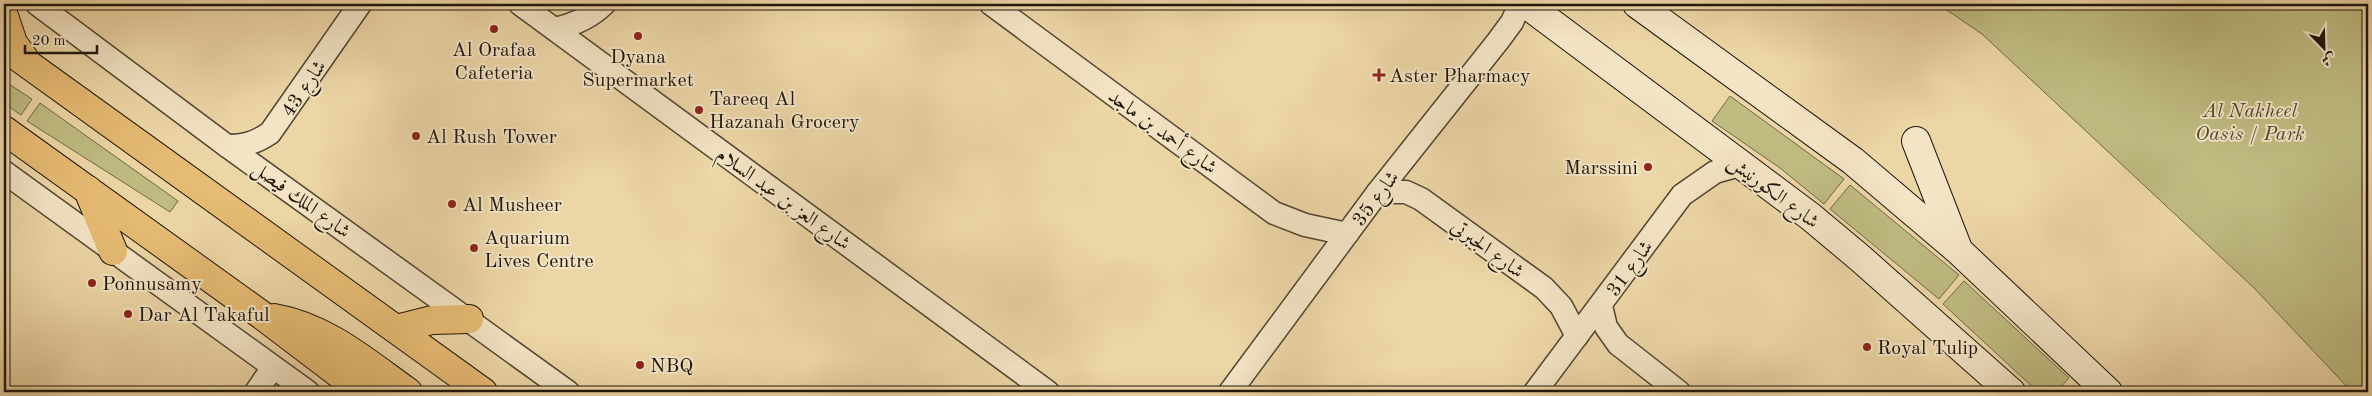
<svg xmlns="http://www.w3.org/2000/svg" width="2372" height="396" font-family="'Old Standard TT',Amiri,serif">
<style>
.green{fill:#bfbc82;stroke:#6e6947}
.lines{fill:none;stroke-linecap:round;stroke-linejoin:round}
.minor-casing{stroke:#524632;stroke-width:25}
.secondary-casing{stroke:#1e160c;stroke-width:30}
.primary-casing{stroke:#1e160c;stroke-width:30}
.minor{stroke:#f3e4c5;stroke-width:22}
.secondary{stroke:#f3e4c5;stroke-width:28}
.primary{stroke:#e6bb73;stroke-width:28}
.poi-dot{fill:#8f2418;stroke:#f3e4c5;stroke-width:2}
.labels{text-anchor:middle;stroke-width:4;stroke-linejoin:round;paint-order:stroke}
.poi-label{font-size:20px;fill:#1e160c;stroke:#f3e4c5;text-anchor:start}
.street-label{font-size:20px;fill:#1e160c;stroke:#f3e4c5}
.park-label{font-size:20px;font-style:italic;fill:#4e482f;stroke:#f3e4c5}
</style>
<rect width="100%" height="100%" fill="#edd6a6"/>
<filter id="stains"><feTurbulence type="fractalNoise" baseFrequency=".004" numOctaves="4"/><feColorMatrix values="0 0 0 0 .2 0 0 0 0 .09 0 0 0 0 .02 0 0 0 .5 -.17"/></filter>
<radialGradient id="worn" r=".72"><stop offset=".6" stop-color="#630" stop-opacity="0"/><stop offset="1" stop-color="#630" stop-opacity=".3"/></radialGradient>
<g class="green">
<polygon points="1938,4 2368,4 2368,392 2352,392 2254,288 1982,34"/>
<polygon points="4,81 32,99 21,115 4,103"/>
<polygon points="1730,96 1844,179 1824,204 1780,168 1712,121"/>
<polygon points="40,103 178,201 170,212 27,121"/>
<polygon points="1850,185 1959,275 1939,299 1830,209"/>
<polygon points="1964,281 2069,378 2056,392 2038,392 1943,304"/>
</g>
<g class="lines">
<g class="minor-casing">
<g id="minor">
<polyline points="37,4 227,146 568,392"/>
<polyline points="520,4 1048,392"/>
<polyline points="991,4 1274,213 1305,225 1347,234"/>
<path d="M555,29C573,25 590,18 604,4"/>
<path d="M227,146C244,146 255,143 270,133L360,4"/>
<polyline points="4,172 308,392"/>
<polyline points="1378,192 1406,192 1421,199 1544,288 1561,306 1577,336"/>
<polyline points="1601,306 1606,327 1618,344 1679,392"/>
<polyline points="256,392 273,367"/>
<polyline points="1230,392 1378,192 1498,41 1512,22 1520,4"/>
<polyline points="1535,392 1682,195 1715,172 1740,165"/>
</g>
</g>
<g class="secondary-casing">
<g id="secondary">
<polyline points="1526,4 1811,217 1860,258 2011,392"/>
<polyline points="1637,4 1853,161 1959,251 2108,392"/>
<polyline points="1916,141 1958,249"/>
</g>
</g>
<g class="primary-casing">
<g id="primary">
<polyline points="4,16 13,43 26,61"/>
<polyline points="4,47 483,392"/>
<polyline points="4,130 263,316 363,392"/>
<polyline points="88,190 113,251"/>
<path d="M274,318C326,327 366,362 408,392"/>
<polyline points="396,329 432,320 469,319"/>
</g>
</g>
<use href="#minor" class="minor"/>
<use href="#secondary" class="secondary"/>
<use href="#primary" class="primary"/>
</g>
<g class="poi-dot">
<circle cx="494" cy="29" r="5"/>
<circle cx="638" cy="36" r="5"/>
<path d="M1376.5 67.5h5v5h5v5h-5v5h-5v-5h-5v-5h5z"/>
<circle cx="699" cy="110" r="5"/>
<circle cx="416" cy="136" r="5"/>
<circle cx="1648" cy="167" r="5"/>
<circle cx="452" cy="204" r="5"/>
<circle cx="474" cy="248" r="5"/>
<circle cx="92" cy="283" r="5"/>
<circle cx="128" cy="314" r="5"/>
<circle cx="1867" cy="347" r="5"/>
<circle cx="640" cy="365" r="5"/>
</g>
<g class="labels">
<g class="poi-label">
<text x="494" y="56" text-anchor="middle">Al Orafaa<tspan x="494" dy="23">Cafeteria</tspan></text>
<text x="638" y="63" text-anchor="middle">Dyana<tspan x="638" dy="23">Supermarket</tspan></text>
<text x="1389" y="82">Aster Pharmacy</text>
<text x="709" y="105">Tareeq Al<tspan x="709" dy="23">Hazanah Grocery</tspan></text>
<text x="426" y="143">Al Rush Tower</text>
<text x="1638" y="174" text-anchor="end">Marssini</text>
<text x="462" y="211">Al Musheer</text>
<text x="484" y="244">Aquarium<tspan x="484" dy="23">Lives Centre</tspan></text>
<text x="102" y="290">Ponnusamy</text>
<text x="138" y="321">Dar Al Takaful</text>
<text x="1877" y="354">Royal Tulip</text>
<text x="650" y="372">NBQ</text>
</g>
<g class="street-label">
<text transform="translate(303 88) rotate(-56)" y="7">شارع 43</text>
<text transform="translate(1163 131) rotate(36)" y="7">شارع أحمد بن ماجد</text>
<text transform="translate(1774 191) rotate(37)" y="7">شارع الكورنيش</text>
<text transform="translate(784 198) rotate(36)" y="7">شارع العز بن عبد السلام</text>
<text transform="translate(1375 198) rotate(-53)" y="7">شارع 35</text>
<text transform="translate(302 199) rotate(36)" y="7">شارع الملك فيصل</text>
<text transform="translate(1488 248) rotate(36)" y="7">شارع الجبرتي</text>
<text transform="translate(1629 268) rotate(-54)" y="7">شارع 31</text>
</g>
<g class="park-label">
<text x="2250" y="117">Al Nakheel<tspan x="2250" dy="23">Oasis / Park</tspan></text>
</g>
</g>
<rect width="2372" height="396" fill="none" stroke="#edd6a6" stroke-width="20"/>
<rect x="5" y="5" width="2362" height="386" fill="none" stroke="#1e160c" stroke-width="2.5"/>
<rect x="10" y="10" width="2352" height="376" fill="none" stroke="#1e160c"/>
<g transform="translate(2324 48) rotate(157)" stroke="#f3e4c5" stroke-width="4" paint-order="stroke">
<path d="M0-4L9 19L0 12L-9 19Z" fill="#1e160c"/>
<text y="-8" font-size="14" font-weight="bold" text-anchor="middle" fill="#1e160c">ش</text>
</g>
<path d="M25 45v8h72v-8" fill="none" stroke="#1e160c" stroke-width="2.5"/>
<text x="32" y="45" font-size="15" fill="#1e160c" stroke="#f3e4c5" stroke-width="4" paint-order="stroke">20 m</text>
<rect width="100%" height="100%" filter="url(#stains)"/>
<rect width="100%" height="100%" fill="url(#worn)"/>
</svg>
